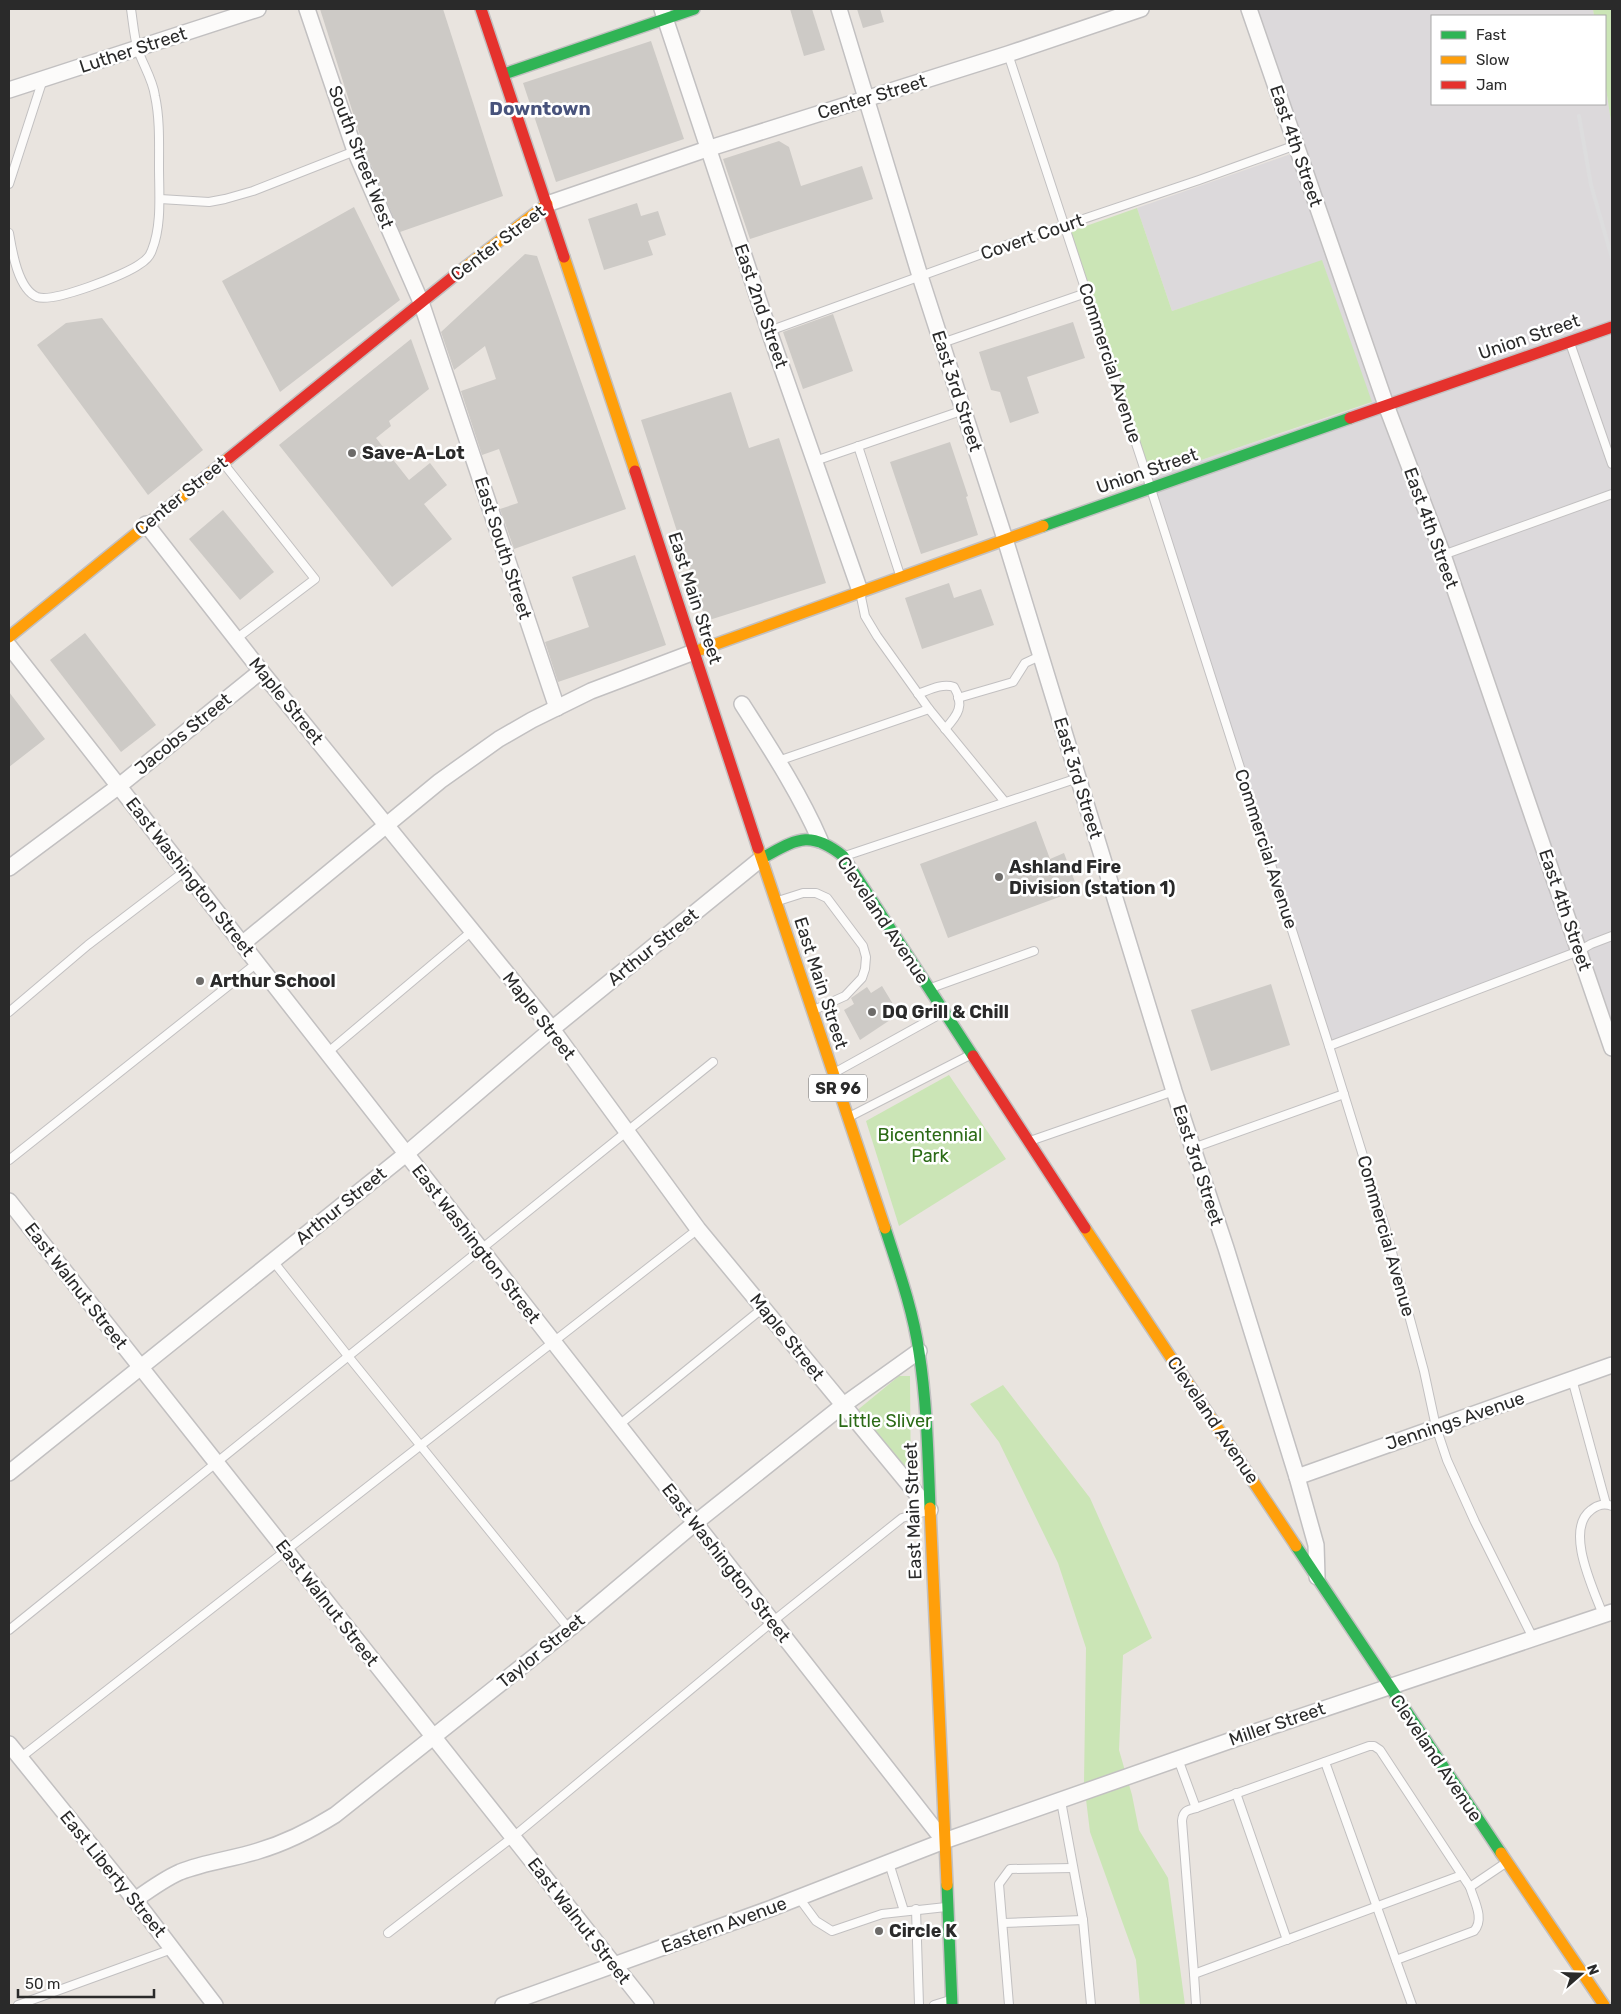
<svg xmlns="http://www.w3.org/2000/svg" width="1621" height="2014" font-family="Rubik,sans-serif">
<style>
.industrial{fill:#dcd9db}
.green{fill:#cbe5b6}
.building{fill:#cdcac6}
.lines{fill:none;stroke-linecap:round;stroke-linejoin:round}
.lane-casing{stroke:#c2c0c1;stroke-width:10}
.street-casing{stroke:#c2c0c1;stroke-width:18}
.fast-casing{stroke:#c2c0c1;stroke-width:14}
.slow-casing{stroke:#c2c0c1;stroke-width:14}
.jam-casing{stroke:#c2c0c1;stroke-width:14}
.lane{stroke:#fcfbfa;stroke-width:8}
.street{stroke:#fcfbfa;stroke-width:15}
.fast{stroke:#30b455;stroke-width:11}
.slow{stroke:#ff9f0a;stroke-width:11}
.jam{stroke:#e5322d;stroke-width:11}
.rail{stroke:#ddddde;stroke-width:4}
.poi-dot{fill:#6d6b69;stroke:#fff;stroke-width:2}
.labels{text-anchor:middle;stroke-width:5;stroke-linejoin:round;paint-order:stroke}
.shield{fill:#fff;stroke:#6a6a6a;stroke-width:1}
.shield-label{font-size:16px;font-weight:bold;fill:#2a2a2a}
.street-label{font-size:18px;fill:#2a2a2a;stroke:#fff}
.poi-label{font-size:18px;font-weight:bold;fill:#2a2a2a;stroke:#fff;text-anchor:start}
.park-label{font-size:18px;fill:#2b6a16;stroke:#fff}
.neighbourhood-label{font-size:19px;font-weight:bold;fill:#48537c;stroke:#fff}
</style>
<rect width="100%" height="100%" fill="#e9e4df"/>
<polygon class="industrial" points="1252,9 1593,9 1594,16 1432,16 1432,104 1605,104 1605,82 1612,128 1612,1030 1585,952 1331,1041 1151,477 1371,403 1322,261 1172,311 1137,208 1302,150"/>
<g class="green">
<polygon points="1593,9 1612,9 1612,128 1605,82 1605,16 1594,16"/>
<polygon points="1137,208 1172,311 1322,260 1372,402 1151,477 1069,232"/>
<polygon points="949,1075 1006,1159 899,1226 866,1121"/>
<polygon points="899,1376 910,1376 911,1494 849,1417"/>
<polygon points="1003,1385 1090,1498 1152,1638 1123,1655 1119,1750 1132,1795 1139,1830 1168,1878 1185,2005 1140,2005 1136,1960 1090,1832 1084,1783 1086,1648 1058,1563 999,1442 970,1404"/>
</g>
<g class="building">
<polygon points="320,9 443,9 503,196 400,232 365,151"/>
<polygon points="790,9 812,9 825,50 804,56"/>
<polygon points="857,9 880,9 884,22 863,28"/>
<polygon points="651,41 684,139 556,182 523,83"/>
<polygon points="779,141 789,147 801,186 862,166 873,199 750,239 723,159"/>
<polygon points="637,203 641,216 658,211 666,235 648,241 653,255 604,270 588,219"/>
<polygon points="354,207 400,300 280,392 222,281"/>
<polygon points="525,254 537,256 626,509 514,549 500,509 518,503 499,449 482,455 461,391 496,379 485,346 454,370 441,332"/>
<polygon points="833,314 853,371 803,389 783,332"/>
<polygon points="102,318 203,450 148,495 37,345 66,323"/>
<polygon points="1073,322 1085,358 1027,377 1039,413 1010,423 1000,392 991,390 979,352"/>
<polygon points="411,339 429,389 389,421 391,426 376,438 409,480 430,463 447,485 424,504 452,539 392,587 279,445"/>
<polygon points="731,392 749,448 779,438 826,583 706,621 641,420"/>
<polygon points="950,442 968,496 966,497 978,535 921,554 890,462"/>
<polygon points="223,510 274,572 240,600 189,539"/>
<polygon points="635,555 666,645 558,682 545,642 589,627 572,577"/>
<polygon points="949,583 954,598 981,589 994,625 922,649 905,598"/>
<polygon points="85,633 156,725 121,752 50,660"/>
<polygon points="9,692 45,739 9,767"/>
<polygon points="1036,821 1050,859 1064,853 1078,890 948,938 920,864"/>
<polygon points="1271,984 1290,1045 1211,1071 1191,1010"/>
<polygon points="882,986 899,1014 860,1040 844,1010 854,1004 851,998 867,987 871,993"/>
</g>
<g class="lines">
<g class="lane-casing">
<g id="lane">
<polyline points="1008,54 1151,489 1329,1046 1386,1230 1424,1371 1436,1427 1447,1460 1475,1522 1533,1638"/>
<polyline points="9,184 43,79"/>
<polyline points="160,199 209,202 225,199 253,191 355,151"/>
<path d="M9,233C12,251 18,289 37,297C53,303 125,275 140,264C145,261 150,256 152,250C162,225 159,194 159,167C159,144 160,119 155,96C153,80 143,65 138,50C134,37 133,22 131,9"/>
<polyline points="769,331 1012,243 1199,180 1296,145"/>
<polyline points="942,343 1086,293"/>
<polyline points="1570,343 1612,464"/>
<polyline points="858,446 900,575"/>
<polyline points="815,461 964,410"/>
<polyline points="224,464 315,579 236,639"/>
<polyline points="1443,555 1612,494"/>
<polyline points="860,592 865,616 877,636 929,709 1005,802"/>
<path d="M918,694C929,690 942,683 954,687C965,705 958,715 945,729"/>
<polyline points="958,698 1013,682 1025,663 1040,656"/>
<polyline points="778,761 929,709"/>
<polyline points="845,856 1078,778"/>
<polyline points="778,901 803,893 816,893 827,898 863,946 866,957 865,969 862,978 845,996 814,1010"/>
<polyline points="931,988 1034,951"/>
<polyline points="9,1012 88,945 185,871"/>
<polyline points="1329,1046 1579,951 1591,944 1612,936"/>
<polyline points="327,1053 472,931"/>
<polyline points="834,1073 944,1012"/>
<polyline points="849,1117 972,1054"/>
<polyline points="1030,1141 1174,1091"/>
<polyline points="1193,1148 1344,1094"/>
<polyline points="9,1160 257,963"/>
<polyline points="273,1261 348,1356 569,1629"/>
<polyline points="1572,1379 1606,1504"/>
<polyline points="619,1425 763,1308"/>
<path d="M1603,1615C1594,1590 1564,1530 1591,1510C1597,1505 1605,1503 1612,1506"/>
<polyline points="9,1630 713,1062"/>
<polyline points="20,1758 698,1229"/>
<polyline points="1178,1759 1196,1808 1369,1746 1374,1746 1380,1750 1470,1887 1507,1862"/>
<polyline points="1325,1762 1412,2005"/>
<polyline points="1236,1793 1287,1940"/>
<polyline points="1061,1801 1083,1920 1091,2005"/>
<path d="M1196,1808C1187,1810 1183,1811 1182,1821L1194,1974L1462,1875"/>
<polyline points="889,1863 904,1911"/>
<polyline points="799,1898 816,1921 832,1931 882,1914 946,1907"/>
<polyline points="916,1909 919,2005"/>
<polyline points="1003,1923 1083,1920"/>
<polyline points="388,1933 513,1837 772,1622 902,1518 928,1511"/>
<path d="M1396,1960L1474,1931C1485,1919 1474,1901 1470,1887"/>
<polyline points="1194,1974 1196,2005"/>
<polyline points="18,2005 172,1949"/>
<polyline points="934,2005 950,2000"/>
<polyline points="1009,2005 999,1884 1010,1869 1073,1868"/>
</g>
</g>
<g class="street-casing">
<g id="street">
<polyline points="307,9 355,151 421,302 557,708"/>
<polyline points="662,9 769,331 860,591"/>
<polyline points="839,9 920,276 1005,539 1174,1091 1226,1248 1297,1477 1316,1545 1317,1577"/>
<polyline points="1249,9 1386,405 1443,555 1612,1048"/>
<polyline points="9,90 258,9"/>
<polyline points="547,204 707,149 1008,54 1141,9"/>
<polyline points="146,524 261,671 552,1029 698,1229 930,1510"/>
<polyline points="9,646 944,1841"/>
<path d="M742,704C770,748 799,792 820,840"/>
<polyline points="9,868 119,786 261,671"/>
<polyline points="242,944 440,781 499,739 532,720 591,691 694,652"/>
<polyline points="9,1201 646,2005"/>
<polyline points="9,1473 406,1154 552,1029 762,858"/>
<polyline points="1297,1477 1612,1365"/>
<polyline points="9,1744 135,1900 215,2005"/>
<path d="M135,1900C149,1890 164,1879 180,1872C205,1862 233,1859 258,1851C285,1843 311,1830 335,1815L569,1629L695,1523L842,1406L919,1351"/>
<polyline points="503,2005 772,1908 944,1841 1249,1734 1612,1612"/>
</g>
</g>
<g class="fast-casing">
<g id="fast">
<polyline points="504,74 694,9"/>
<polyline points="1043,526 1350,418"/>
<path d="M762,858C796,840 809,829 843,856L973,1056"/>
<path d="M885,1228C898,1268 913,1310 919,1352C927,1403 928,1456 930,1508"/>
<polyline points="1296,1546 1501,1853"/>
<polyline points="947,1885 952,2005"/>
</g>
</g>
<g class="slow-casing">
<g id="slow">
<polyline points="564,257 635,471"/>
<polyline points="459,272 547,204"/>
<polyline points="9,637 229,458"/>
<polyline points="694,652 1043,526"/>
<polyline points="758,848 885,1228"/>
<polyline points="1085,1228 1296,1546"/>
<polyline points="930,1508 947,1885"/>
<polyline points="1501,1853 1604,2005"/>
</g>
</g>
<g class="jam-casing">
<g id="jam">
<polyline points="481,9 564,257"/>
<polyline points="1350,418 1612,327"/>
<polyline points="229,458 459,272"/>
<polyline points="635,471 758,848"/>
<polyline points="973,1056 1085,1228"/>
</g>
</g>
<use href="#lane" class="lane"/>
<use href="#street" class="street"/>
<use href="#fast" class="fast"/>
<use href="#slow" class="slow"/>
<use href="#jam" class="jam"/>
<polyline class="rail" points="1579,116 1591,185 1612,258"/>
</g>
<g class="poi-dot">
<circle cx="352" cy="453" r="5"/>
<circle cx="999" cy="877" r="5"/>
<circle cx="200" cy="981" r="5"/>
<circle cx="872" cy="1012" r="5"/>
<circle cx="879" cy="1931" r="5"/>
</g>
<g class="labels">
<rect class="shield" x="809" y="1074.5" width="58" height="27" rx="4"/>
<g class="shield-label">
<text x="838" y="1094">SR 96</text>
</g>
<g class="street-label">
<text transform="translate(133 50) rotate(-18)" y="6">Luther Street</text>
<text transform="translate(872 97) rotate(-17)" y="6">Center Street</text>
<text transform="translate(1296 146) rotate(71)" y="6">East 4th Street</text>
<text transform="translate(361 157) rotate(69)" y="6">South Street West</text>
<text transform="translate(1032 237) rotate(-19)" y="6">Covert Court</text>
<text transform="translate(498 243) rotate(-37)" y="6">Center Street</text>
<text transform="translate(761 306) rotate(71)" y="6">East 2nd Street</text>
<text transform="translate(1529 337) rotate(-19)" y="6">Union Street</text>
<text transform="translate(1110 363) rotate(72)" y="6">Commercial Avenue</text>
<text transform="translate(957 391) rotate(72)" y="6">East 3rd Street</text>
<text transform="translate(1147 471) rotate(-19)" y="6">Union Street</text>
<text transform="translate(181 496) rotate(-39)" y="6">Center Street</text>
<text transform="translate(1431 528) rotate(70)" y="6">East 4th Street</text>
<text transform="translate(503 548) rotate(72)" y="6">East South Street</text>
<text transform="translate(695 598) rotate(72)" y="6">East Main Street</text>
<text transform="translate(286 701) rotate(51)" y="6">Maple Street</text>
<text transform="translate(183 734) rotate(-39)" y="6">Jacobs Street</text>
<text transform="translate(1078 778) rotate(73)" y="6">East 3rd Street</text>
<text transform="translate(1266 849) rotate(72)" y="6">Commercial Avenue</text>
<text transform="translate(190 877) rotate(52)" y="6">East Washington Street</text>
<text transform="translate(1565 910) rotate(71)" y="6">East 4th Street</text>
<text transform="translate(883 920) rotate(56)" y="6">Cleveland Avenue</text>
<text transform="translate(653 947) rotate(-39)" y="6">Arthur Street</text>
<text transform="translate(821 983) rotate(72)" y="6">East Main Street</text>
<text transform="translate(539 1016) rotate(52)" y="6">Maple Street</text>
<text transform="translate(1198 1165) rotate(72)" y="6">East 3rd Street</text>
<text transform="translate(341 1206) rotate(-39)" y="6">Arthur Street</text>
<text transform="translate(1386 1236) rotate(74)" y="6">Commercial Avenue</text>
<text transform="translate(476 1244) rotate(52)" y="6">East Washington Street</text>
<text transform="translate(76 1286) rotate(52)" y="6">East Walnut Street</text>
<text transform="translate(787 1337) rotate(51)" y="6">Maple Street</text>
<text transform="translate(1213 1420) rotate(56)" y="6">Cleveland Avenue</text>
<text transform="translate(1455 1421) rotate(-19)" y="6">Jennings Avenue</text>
<text transform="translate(913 1511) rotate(-92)" y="6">East Main Street</text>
<text transform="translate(726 1563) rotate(52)" y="6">East Washington Street</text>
<text transform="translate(327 1603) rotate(52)" y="6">East Walnut Street</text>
<text transform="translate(541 1651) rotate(-39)" y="6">Taylor Street</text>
<text transform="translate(1277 1724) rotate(-19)" y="6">Miller Street</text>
<text transform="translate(1436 1758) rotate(56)" y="6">Cleveland Avenue</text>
<text transform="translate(113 1874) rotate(51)" y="6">East Liberty Street</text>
<text transform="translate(579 1921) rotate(52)" y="6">East Walnut Street</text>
<text transform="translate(724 1925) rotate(-20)" y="6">Eastern Avenue</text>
</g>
<g class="poi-label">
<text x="362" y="459">Save-A-Lot</text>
<text x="1009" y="873">Ashland Fire<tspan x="1009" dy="21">Division (station 1)</tspan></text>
<text x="210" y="987">Arthur School</text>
<text x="882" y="1018">DQ Grill &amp; Chill</text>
<text x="889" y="1937">Circle K</text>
</g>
<g class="park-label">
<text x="930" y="1141">Bicentennial<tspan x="930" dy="21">Park</tspan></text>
<text x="885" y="1427">Little Sliver</text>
</g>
<g class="neighbourhood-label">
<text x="540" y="115">Downtown</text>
</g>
</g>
<rect width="1621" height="2014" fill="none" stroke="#2a2a2a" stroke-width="20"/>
<rect x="1431" y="15" width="175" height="90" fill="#ffffff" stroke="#aaaaaa"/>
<rect x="1441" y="31" width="25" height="8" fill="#30b455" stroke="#aaaaaa"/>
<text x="1476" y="40" font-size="15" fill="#2a2a2a">Fast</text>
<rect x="1441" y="56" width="25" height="8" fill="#ff9f0a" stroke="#aaaaaa"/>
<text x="1476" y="65" font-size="15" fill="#2a2a2a">Slow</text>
<rect x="1441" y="81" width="25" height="8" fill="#e5322d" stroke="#aaaaaa"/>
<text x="1476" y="90" font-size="15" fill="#2a2a2a">Jam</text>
<g transform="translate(1581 1974) rotate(70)" stroke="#ffffff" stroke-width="4" paint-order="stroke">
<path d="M0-4L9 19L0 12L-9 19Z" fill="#2a2a2a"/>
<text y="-8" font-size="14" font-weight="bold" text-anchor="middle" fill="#2a2a2a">N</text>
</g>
<path d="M18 1989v8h136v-8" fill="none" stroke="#2a2a2a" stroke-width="2.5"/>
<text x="25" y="1989" font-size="15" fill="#2a2a2a" stroke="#ffffff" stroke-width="4" paint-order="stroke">50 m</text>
</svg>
